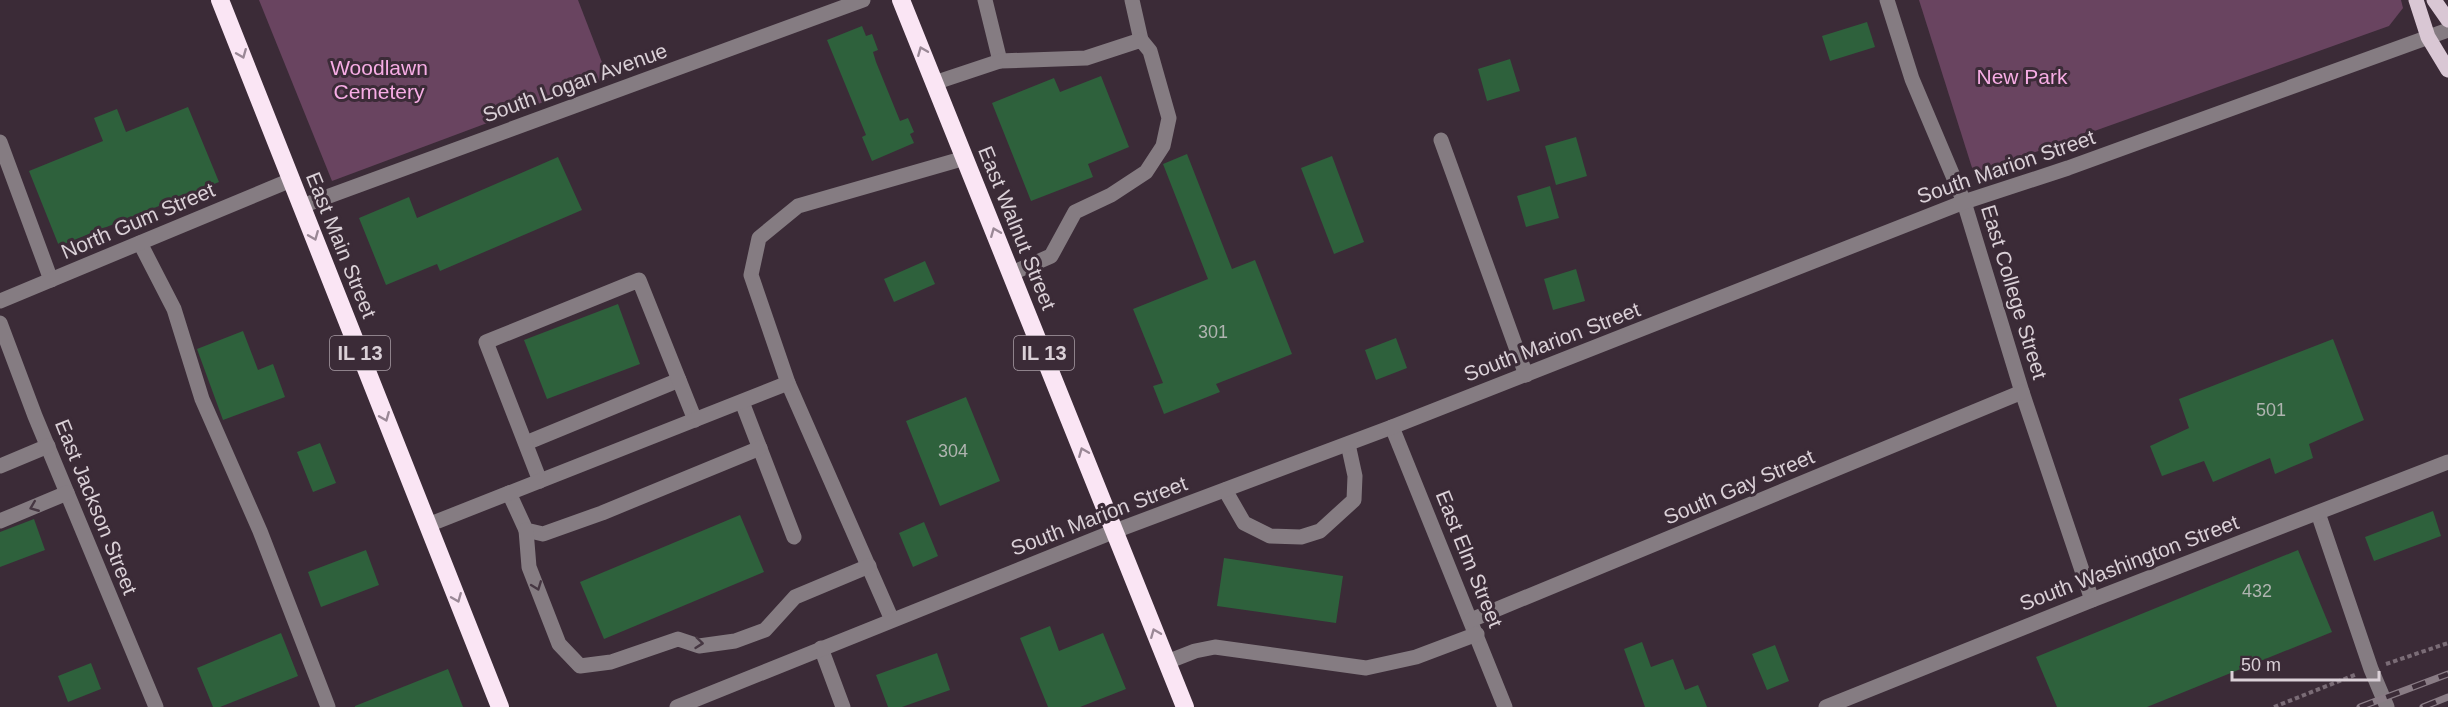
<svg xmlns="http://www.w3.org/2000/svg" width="2448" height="707" font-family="Arial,sans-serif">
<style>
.green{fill:#694460}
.building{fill:#2e613c}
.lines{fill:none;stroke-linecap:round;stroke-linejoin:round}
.path{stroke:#7a6c76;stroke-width:4;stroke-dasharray:4.5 3;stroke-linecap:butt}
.minor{stroke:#857c82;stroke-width:15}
.major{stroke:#d9c7d4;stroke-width:15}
.highway{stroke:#fae5f4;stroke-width:18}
.rail-casing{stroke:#897c85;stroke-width:7}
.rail{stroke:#3b2b37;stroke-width:4.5;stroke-dasharray:14;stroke-linecap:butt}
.oneway{stroke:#9a8896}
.oneway2{stroke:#463742}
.labels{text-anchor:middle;stroke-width:6;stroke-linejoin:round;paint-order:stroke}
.number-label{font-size:18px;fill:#afb4b0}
.shield{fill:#3b2b37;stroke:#aa9ea7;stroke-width:1.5}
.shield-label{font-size:20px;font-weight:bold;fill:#dad0d7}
.park-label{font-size:21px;fill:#f7ade5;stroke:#3b2b37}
.street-label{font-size:21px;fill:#dad0d7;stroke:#3b2b37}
</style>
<rect width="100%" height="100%" fill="#3b2b37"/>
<g class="green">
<polygon points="259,0 578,0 608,78 332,181"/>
<polygon points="1919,0 2401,0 2403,8 2389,26 1974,174"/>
</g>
<g class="building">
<polygon points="1867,22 1875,47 1830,61 1822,36"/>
<polygon points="862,26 866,36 872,34 878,50 873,52 876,62 900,121 908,118 914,132 910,134 914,143 872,161 862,137 866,135 827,40"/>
<polygon points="1510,59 1520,91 1487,101 1478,69"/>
<polygon points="1101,76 1129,147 1088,164 1093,177 1031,201 992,103 1054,78 1060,92"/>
<polygon points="188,107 219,182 59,246 29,171 103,141 94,118 117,109 126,132"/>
<polygon points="1576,137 1587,176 1556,185 1545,146"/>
<polygon points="1187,154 1232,269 1255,260 1292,354 1216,384 1220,392 1164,414 1153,386 1163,383 1133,309 1208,279 1163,164"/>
<polygon points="1332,156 1364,242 1334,254 1301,168"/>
<polygon points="558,157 582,210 440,271 437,264 386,285 359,218 409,197 417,218"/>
<polygon points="1550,186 1559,218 1526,227 1517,196"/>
<polygon points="925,261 935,284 894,302 884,279"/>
<polygon points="1576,269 1585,301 1553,310 1544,279"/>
<polygon points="618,304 640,364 547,399 524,340"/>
<polygon points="243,331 258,370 273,364 285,397 223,420 197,349"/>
<polygon points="1396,338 1407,368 1376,380 1365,350"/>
<polygon points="2333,339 2364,420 2309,444 2313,458 2275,474 2270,458 2213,482 2204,461 2162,476 2150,446 2189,428 2179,399"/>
<polygon points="966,397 1000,481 940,506 906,421"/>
<polygon points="320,443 336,483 313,492 297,452"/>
<polygon points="2433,511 2441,536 2374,561 2365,537"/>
<polygon points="740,515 764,572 604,639 580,582"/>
<polygon points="34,519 45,550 0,567 0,532"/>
<polygon points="924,522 938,556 913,567 899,533"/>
<polygon points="366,550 379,585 321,607 308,572"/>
<polygon points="2298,550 2332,632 2147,707 2057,707 2036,657"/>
<polygon points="1224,558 1343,576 1336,623 1217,606"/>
<polygon points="1050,626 1059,651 1103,633 1126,689 1080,707 1048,707 1020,638"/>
<polygon points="281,633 298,676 220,707 213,707 197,668"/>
<polygon points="1642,642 1651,667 1673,659 1685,690 1698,685 1707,707 1645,707 1624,649"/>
<polygon points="1775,645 1789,681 1767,690 1752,654"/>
<polygon points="937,653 950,690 902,707 888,707 876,675"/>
<polygon points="91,663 101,689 68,702 58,676"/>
<polygon points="448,669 463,707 355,707 355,706"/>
</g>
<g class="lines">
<g class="path">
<polyline points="2386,664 2448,643"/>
<polyline points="2274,707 2357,674"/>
</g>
<g class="minor">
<polyline points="985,0 1000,61"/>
<polyline points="1132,0 1141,40"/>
<polyline points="1887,0 1912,79 1964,202 2022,392 2092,600"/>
<polyline points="934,83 1000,61 1086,58 1141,40 1150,51 1169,118 1163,146 1146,172 1111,195 1075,212 1051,256 1012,273"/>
<polyline points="1441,140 1526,375"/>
<polyline points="0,142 51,280"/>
<polyline points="302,206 863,0"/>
<polyline points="140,243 174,309 202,399 260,531 328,707"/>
<polyline points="0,301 291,180"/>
<polyline points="0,323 35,416 156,707"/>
<polyline points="788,383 892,620"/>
<polyline points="742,402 794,537"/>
<polyline points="1392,427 1505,707"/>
<polyline points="526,443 679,380"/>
<polyline points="0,466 48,446"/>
<polyline points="540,481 486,342 639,280 695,420"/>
<polyline points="1225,490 1244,523 1270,536 1301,537 1320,531 1354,500 1355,476 1348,444"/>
<polyline points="509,493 526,530 543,534 602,513 760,448"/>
<polyline points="2318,513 2371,669 2387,707"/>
<polyline points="0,521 67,493"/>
<polyline points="428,525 788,383 751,275 759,238 798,206 965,158"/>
<polyline points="526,530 529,567 559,644 580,666 611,662 678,639 699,646 735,641 765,630 795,597 869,566"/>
<polyline points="1471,620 2022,392"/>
<polyline points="821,648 843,707"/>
<polyline points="1167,662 1195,651 1215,647 1366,668 1416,657 1477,634"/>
<polyline points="677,707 1115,531 1392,427 1964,202 2068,168 2448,30"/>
<polyline points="1826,707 2092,600 2448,462"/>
</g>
<g class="major">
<polyline points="2416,0 2428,37 2448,70"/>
<polyline points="2434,0 2448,20"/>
</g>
<g class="highway">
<polyline points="220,0 500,707"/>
<polyline points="901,0 1185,707"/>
</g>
<g class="rail-casing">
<g id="rail">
<polyline points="2360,707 2448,674"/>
<polyline points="2423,707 2448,697"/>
</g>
</g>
<use href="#rail" class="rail"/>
</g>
<defs><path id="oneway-chevron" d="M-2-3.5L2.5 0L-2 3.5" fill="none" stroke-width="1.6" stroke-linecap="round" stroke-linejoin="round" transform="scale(1.5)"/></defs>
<g class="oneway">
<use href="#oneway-chevron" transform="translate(922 51) rotate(-112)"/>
<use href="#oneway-chevron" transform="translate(242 54) rotate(68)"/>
<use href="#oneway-chevron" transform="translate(995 232) rotate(-112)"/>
<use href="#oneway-chevron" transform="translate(314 236) rotate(68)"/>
<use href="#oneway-chevron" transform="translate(385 417) rotate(68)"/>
<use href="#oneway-chevron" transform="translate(1083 452) rotate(-112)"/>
<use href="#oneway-chevron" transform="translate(457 598) rotate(68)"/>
<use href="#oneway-chevron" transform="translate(1155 633) rotate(-112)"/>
</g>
<g class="oneway2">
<use href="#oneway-chevron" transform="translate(34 507) rotate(158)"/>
<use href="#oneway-chevron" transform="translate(537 586) rotate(69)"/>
<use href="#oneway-chevron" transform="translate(699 643) rotate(6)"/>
</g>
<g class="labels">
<g class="number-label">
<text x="1213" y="338">301</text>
<text x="2271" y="416">501</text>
<text x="953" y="457">304</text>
<text x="2257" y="597">432</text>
</g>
<g class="shield">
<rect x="330" y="336" width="60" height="34" rx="4.5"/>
<rect x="1014" y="336" width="60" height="34" rx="4.5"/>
</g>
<g class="shield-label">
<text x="360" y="360">IL 13</text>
<text x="1044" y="360">IL 13</text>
</g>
<g class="park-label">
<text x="379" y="75">Woodlawn<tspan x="379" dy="24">Cemetery</tspan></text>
<text x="2022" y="84">New Park</text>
</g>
<g class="street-label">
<text transform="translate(575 83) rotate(-20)" y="7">South Logan Avenue</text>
<text transform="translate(2006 167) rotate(-19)" y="7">South Marion Street</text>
<text transform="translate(138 221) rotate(-23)" y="7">North Gum Street</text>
<text transform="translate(1017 228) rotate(68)" y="7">East Walnut Street</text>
<text transform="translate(341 245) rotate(68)" y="7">East Main Street</text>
<text transform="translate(2014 292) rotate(73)" y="7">East College Street</text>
<text transform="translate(1552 342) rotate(-21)" y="7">South Marion Street</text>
<text transform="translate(1739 487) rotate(-23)" y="7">South Gay Street</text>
<text transform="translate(96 507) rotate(68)" y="7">East Jackson Street</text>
<text transform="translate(1099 516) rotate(-21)" y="7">South Marion Street</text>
<text transform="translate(1469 559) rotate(68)" y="7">East Elm Street</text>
<text transform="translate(2129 563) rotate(-21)" y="7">South Washington Street</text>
</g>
</g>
<path d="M2232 671v9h147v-9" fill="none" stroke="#dad0d7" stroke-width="3"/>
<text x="2241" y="671" font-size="18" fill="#dad0d7" stroke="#3b2b37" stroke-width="4.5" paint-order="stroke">50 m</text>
</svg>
